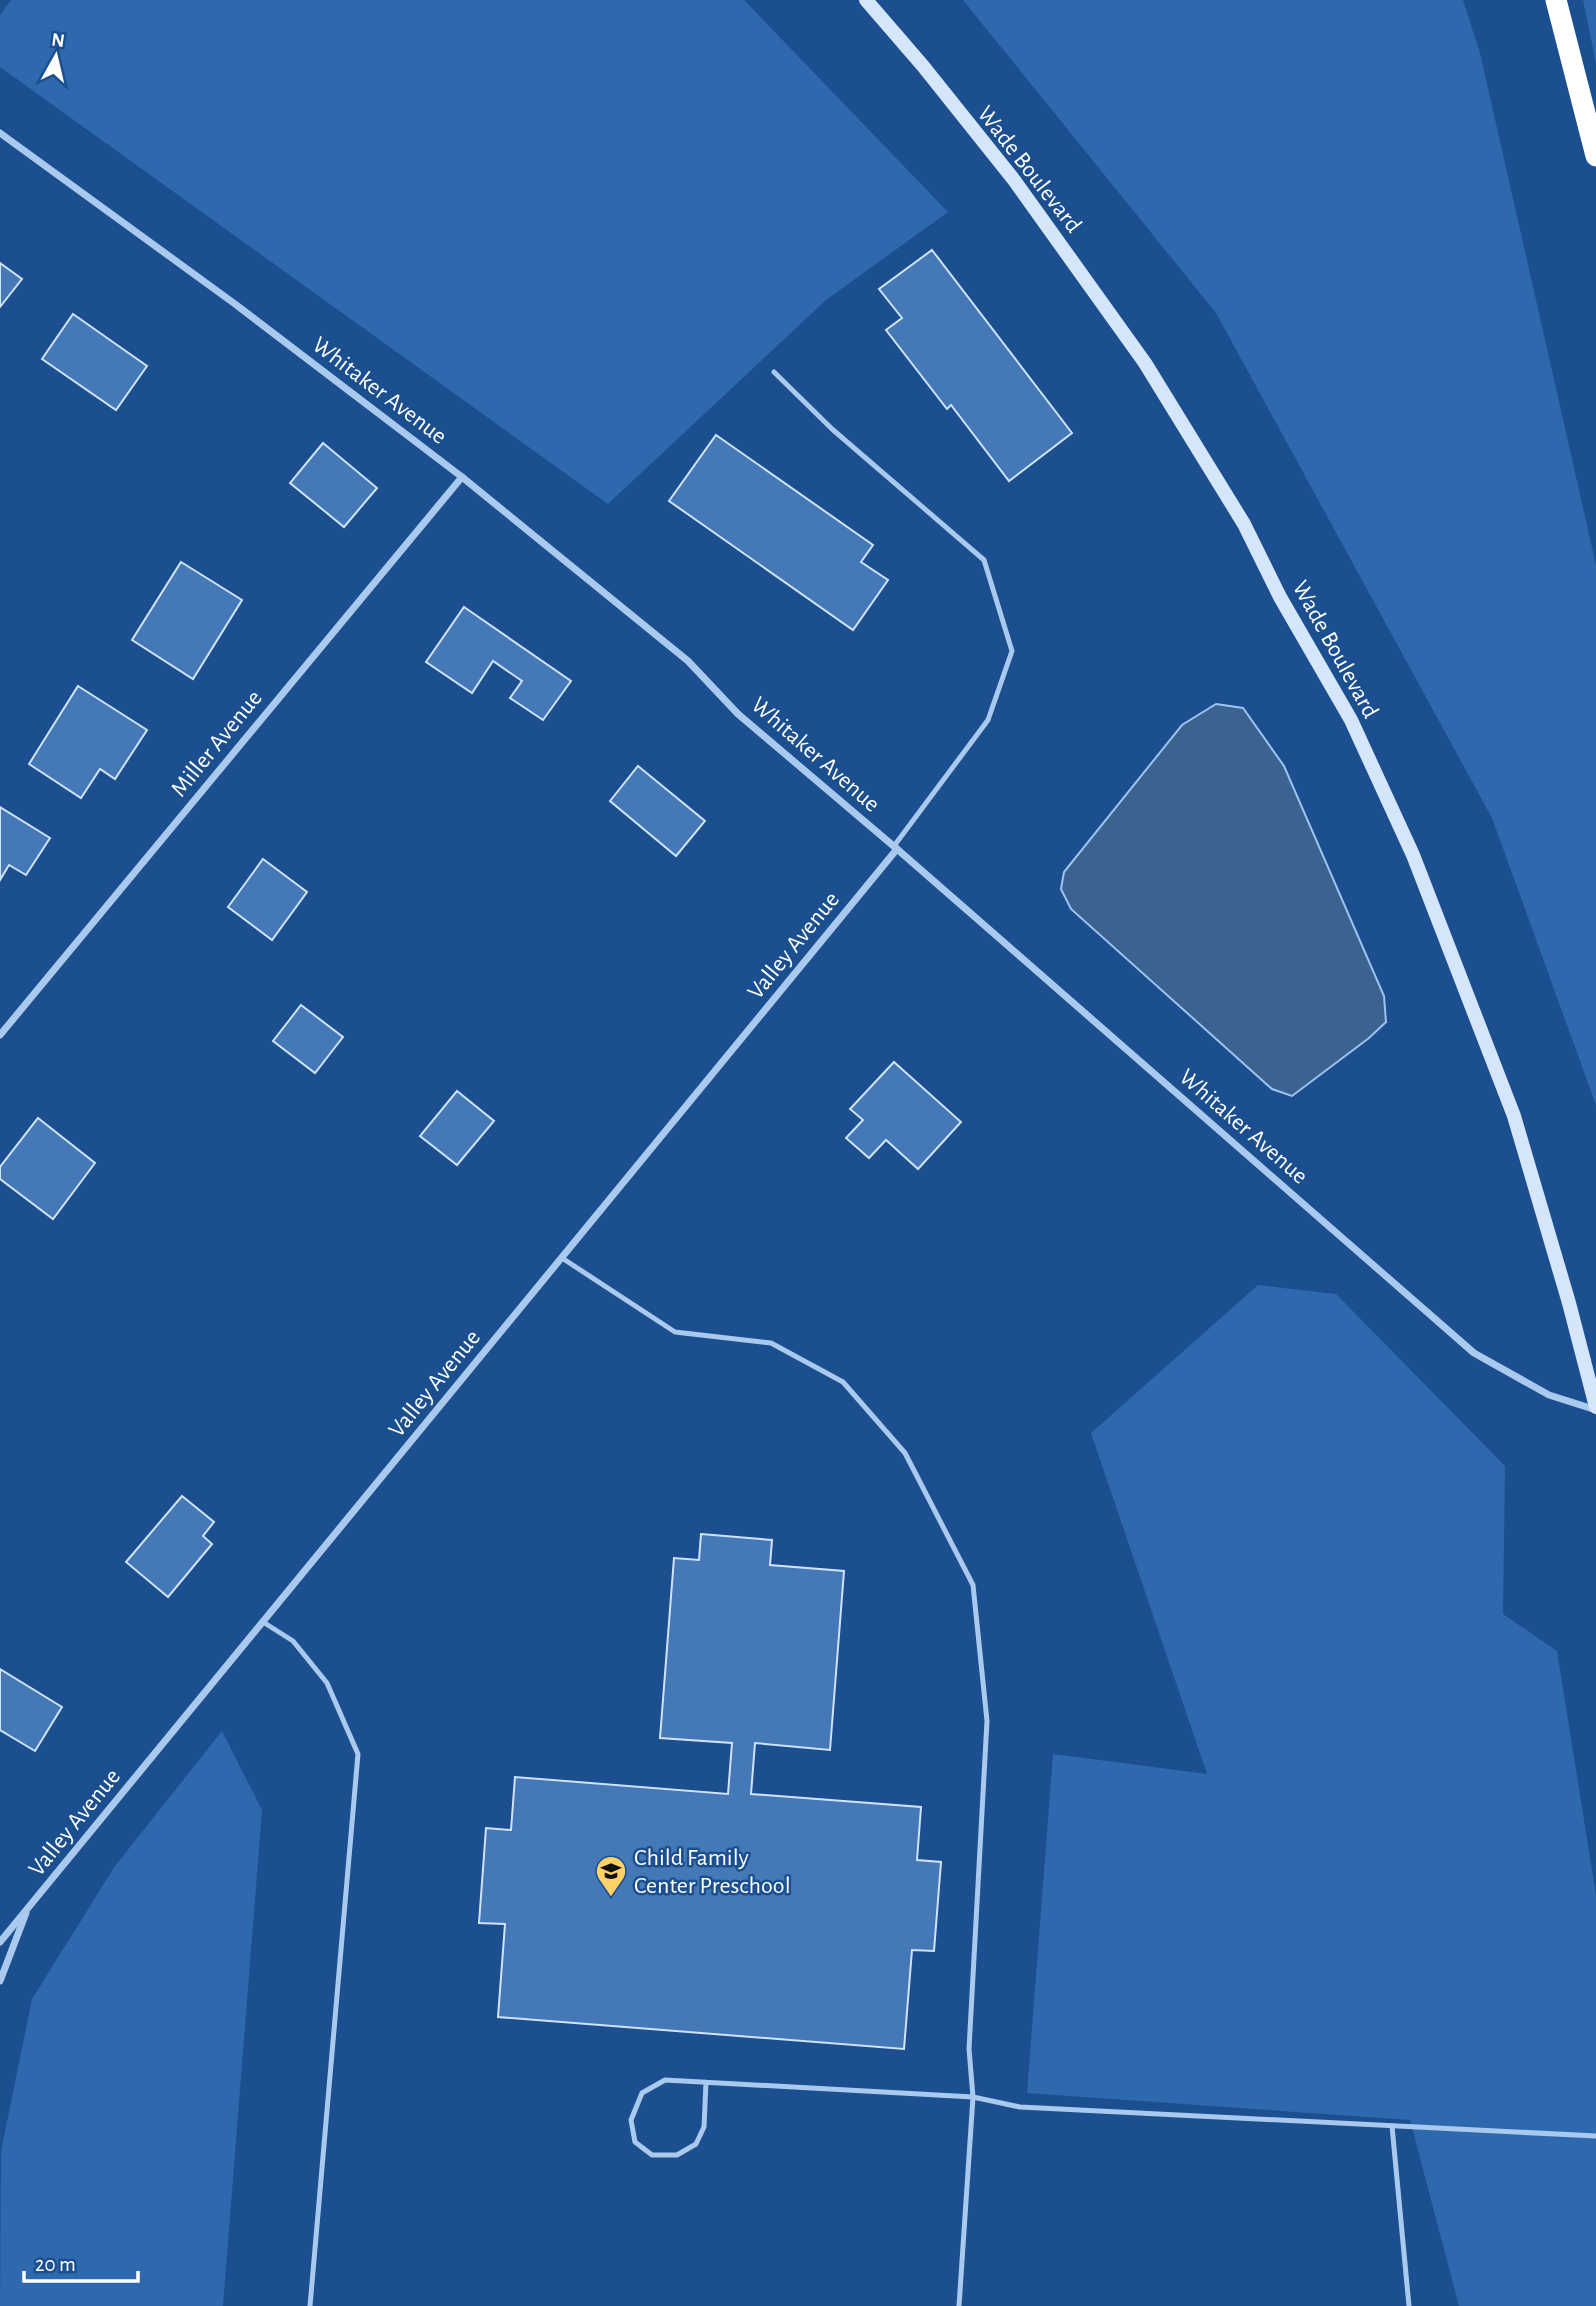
<svg xmlns="http://www.w3.org/2000/svg" width="1596" height="2306" font-family="'Alegreya Sans',sans-serif">
<style>
.green{fill:#2e69ad}
.water{fill:#3c6290;stroke:#9cc4f0;stroke-width:2}
.building{fill:#4478b7;stroke:#cfe3fa;stroke-width:2}
.lines{fill:none;stroke-linecap:round;stroke-linejoin:round}
.lane{stroke:#a9c9ee;stroke-width:5}
.street{stroke:#a9c9ee;stroke-width:7}
.secondary{stroke:#d6e6fa;stroke-width:14}
.highway{stroke:#fff;stroke-width:21}
.labels{text-anchor:middle;stroke-width:5;stroke-linejoin:round;paint-order:stroke}
.street-label{font-size:24px;fill:#fff;stroke:#1b4f8f}
.poi-label{font-size:24px;fill:#fff;stroke:#1b4f8f;text-anchor:start}
</style>
<rect width="100%" height="100%" fill="#1b4f8f"/>
<g class="green">
<polygon points="11,0 744,0 948,212 826,300 608,504 0,67 0,15"/>
<polygon points="963,0 1463,0 1480,53 1596,565 1596,1105 1492,818 1216,313"/>
<polygon points="1583,0 1596,0 1596,63"/>
<polygon points="1258,1285 1336,1294 1505,1466 1503,1614 1557,1651 1596,1895 1596,2306 1459,2306 1410,2120 1027,2093 1053,1754 1207,1774 1091,1433"/>
<polygon points="222,1731 262,1810 223,2306 0,2306 1,2151 32,1999 115,1866"/>
</g>
<polygon class="water" points="1216,704 1243,708 1284,766 1384,996 1386,1022 1369,1038 1292,1096 1272,1089 1071,909 1061,889 1064,872 1182,725"/>
<g class="building">
<polygon points="932,250 1072,433 1009,481 951,405 947,409 886,330 902,318 879,289"/>
<polygon points="0,263 22,279 0,307"/>
<polygon points="73,314 147,366 116,410 42,359"/>
<polygon points="716,435 873,545 861,562 888,580 853,630 669,501"/>
<polygon points="323,443 377,488 344,527 290,483"/>
<polygon points="181,562 242,600 193,679 132,640"/>
<polygon points="464,607 571,681 543,720 510,698 522,681 493,661 472,693 426,662"/>
<polygon points="78,686 147,730 115,779 100,769 81,798 29,764"/>
<polygon points="638,766 705,821 676,856 610,801"/>
<polygon points="0,807 50,838 26,875 9,865 0,880"/>
<polygon points="263,859 307,892 272,940 228,907"/>
<polygon points="301,1005 343,1037 315,1073 273,1041"/>
<polygon points="894,1062 961,1122 918,1169 886,1140 869,1158 846,1138 863,1120 850,1109"/>
<polygon points="457,1091 494,1121 457,1165 420,1136"/>
<polygon points="38,1118 95,1163 53,1219 0,1179 0,1167"/>
<polygon points="182,1496 214,1522 203,1536 212,1544 168,1597 126,1562"/>
<polygon points="701,1534 772,1540 770,1565 844,1571 830,1750 755,1743 751,1794 921,1807 917,1860 941,1862 934,1951 912,1950 904,2049 498,2017 505,1924 479,1923 486,1828 511,1830 515,1777 728,1794 732,1743 660,1738 674,1558 699,1560"/>
<polygon points="0,1669 62,1707 35,1751 0,1730"/>
</g>
<g class="lines">
<g class="lane">
<polyline points="774,372 832,429 984,560 1012,651 988,720 894,846"/>
<polyline points="562,1258 675,1332 771,1343 843,1382 905,1453 973,1585 987,1721 969,2049 973,2097 1020,2107 1596,2136"/>
<polyline points="263,1622 293,1641 327,1683 358,1754 310,2306"/>
<polyline points="706,2082 704,2127 696,2144 677,2155 652,2155 635,2142 631,2120 642,2093 665,2080 973,2097 959,2306"/>
<polyline points="1392,2126 1409,2306"/>
</g>
<g class="street">
<polyline points="0,133 235,304 462,477 688,661 738,714 897,849 1474,1353 1549,1395 1596,1410"/>
<polyline points="0,1035 462,477"/>
<polyline points="0,1942 897,849"/>
<polyline points="0,1981 26,1913"/>
</g>
<polyline class="secondary" points="866,0 923,66 1014,180 1145,363 1244,524 1280,597 1351,720 1413,855 1514,1116 1569,1303 1596,1407"/>
<polyline class="highway" points="1556,0 1596,156"/>
</g>
<defs>
<g id="school-pin" transform="scale(1.575)"><path d="M0 17L-7.5 6A9.5 9.5 0 1 1 7.5 6Z" fill="#ffd166" stroke="#1b4f8f"/><path d="M0-5L7-2L0 1L-7-2ZM-4 1L0 2.5L4 1V4Q0 6-4 4Z" fill="#111"/></g>
</defs>
<g fill-rule="evenodd">
<use href="#school-pin" x="611" y="1871"/>
</g>
<g class="labels">
<g class="street-label">
<text transform="translate(1030 169) rotate(52)" y="8">Wade Boulevard</text>
<text transform="translate(380 390) rotate(37)" y="8">Whitaker Avenue</text>
<text transform="translate(1336 649) rotate(61)" y="8">Wade Boulevard</text>
<text transform="translate(216 743) rotate(-51)" y="8">Miller Avenue</text>
<text transform="translate(816 754) rotate(41)" y="8">Whitaker Avenue</text>
<text transform="translate(793 945) rotate(-51)" y="8">Valley Avenue</text>
<text transform="translate(1244 1126) rotate(41)" y="8">Whitaker Avenue</text>
<text transform="translate(434 1383) rotate(-51)" y="8">Valley Avenue</text>
<text transform="translate(74 1822) rotate(-51)" y="8">Valley Avenue</text>
</g>
<g class="poi-label">
<text x="634" y="1865">Child Family<tspan x="634" dy="28">Center Preschool</tspan></text>
</g>
</g>
<g transform="translate(56 56) rotate(8)" stroke="#1b4f8f" stroke-width="5" paint-order="stroke">
<path d="M0-5L12 26L0 18L-12 26Z" fill="#ffffff"/>
<text y="-10" font-size="19" font-weight="bold" text-anchor="middle" fill="#ffffff">N</text>
</g>
<path d="M24 2271v10h114v-10" fill="none" stroke="#ffffff" stroke-width="3.5"/>
<text x="35" y="2271" font-size="21" fill="#ffffff" stroke="#1b4f8f" stroke-width="5" paint-order="stroke">20 m</text>
</svg>
